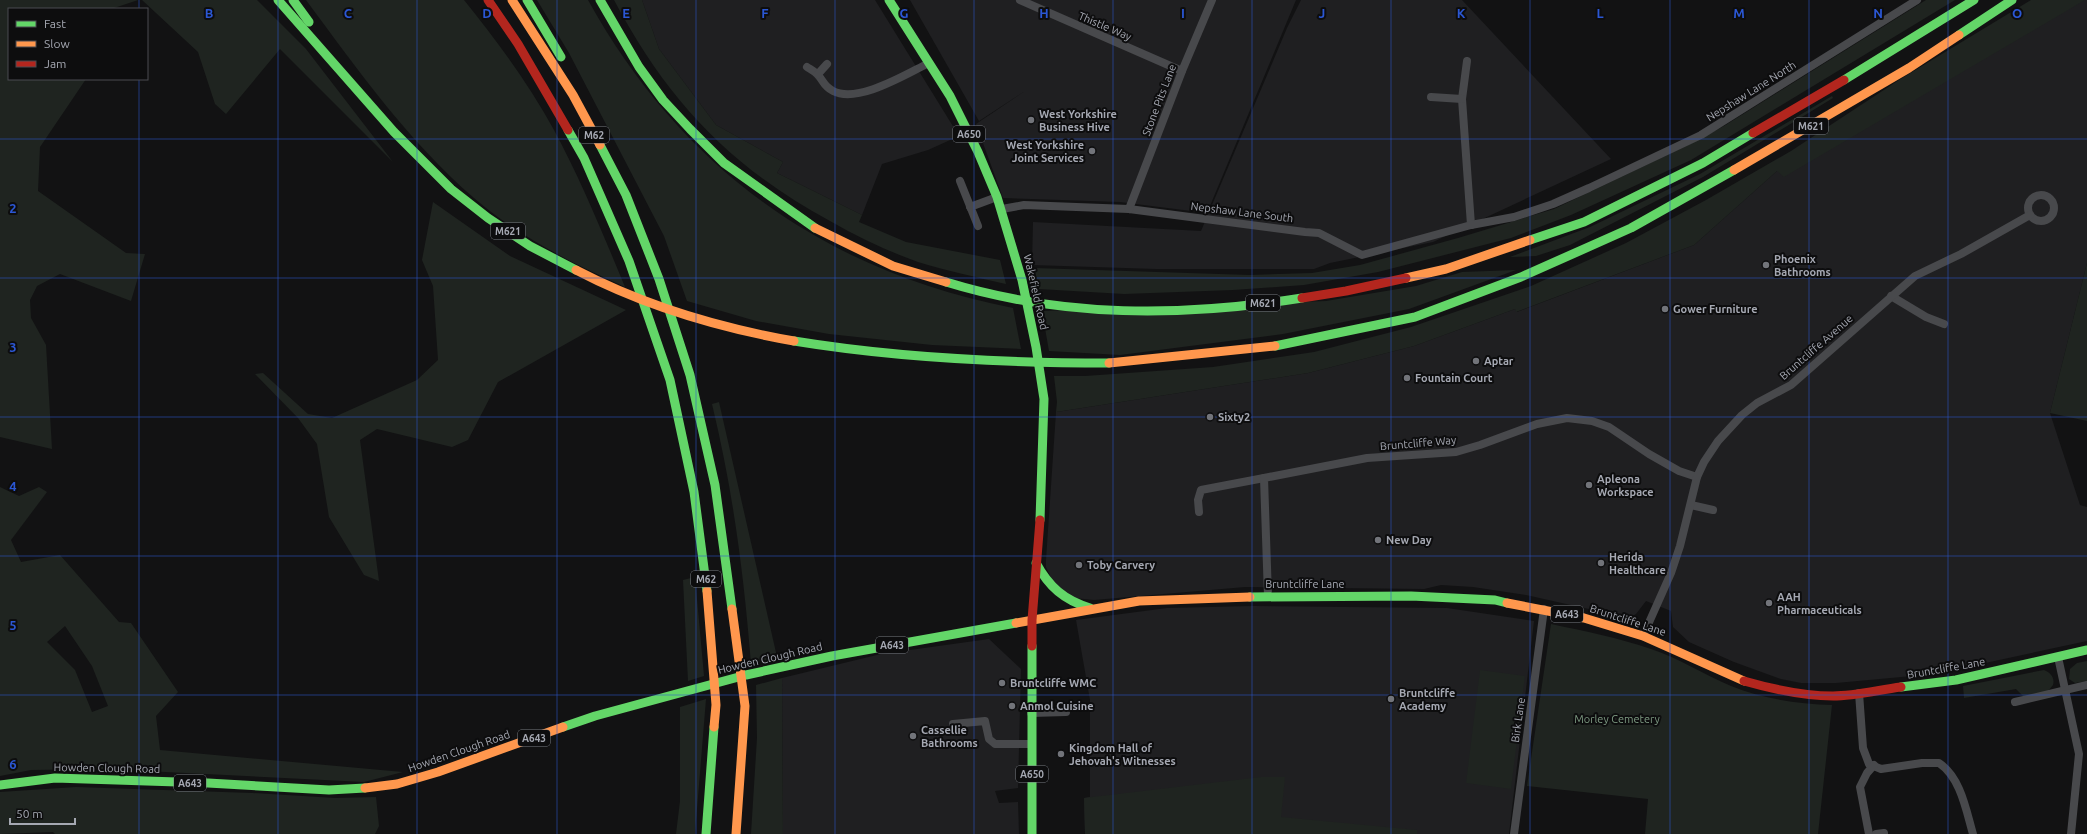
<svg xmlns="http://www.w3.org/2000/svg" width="2087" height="834" font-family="Ubuntu,sans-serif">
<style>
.built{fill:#1f1f21}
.green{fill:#1f2420;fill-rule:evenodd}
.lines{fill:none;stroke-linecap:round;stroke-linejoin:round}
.street{stroke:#48494c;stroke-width:8}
.fast{stroke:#63d668;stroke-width:9}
.slow{stroke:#ff974d;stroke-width:9}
.jam{stroke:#b3261e;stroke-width:9}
.grid{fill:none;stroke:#2b57d4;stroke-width:1;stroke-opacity:0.55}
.poi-dot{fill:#72747a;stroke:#0d0d0e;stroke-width:1.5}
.labels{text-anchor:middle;stroke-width:4;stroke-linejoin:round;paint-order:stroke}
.shield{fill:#0d0d0e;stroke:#777a81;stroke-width:1}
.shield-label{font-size:10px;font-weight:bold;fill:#a5a8b2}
.street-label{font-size:11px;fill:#a5a8b2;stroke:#0d0d0e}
.poi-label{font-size:11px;font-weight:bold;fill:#a5a8b2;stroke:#0d0d0e;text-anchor:start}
.park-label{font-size:11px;fill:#7e9b83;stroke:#0d0d0e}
.grid-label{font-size:13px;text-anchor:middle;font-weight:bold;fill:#2b57d4;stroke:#0d0d0e;stroke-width:4;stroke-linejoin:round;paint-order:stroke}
</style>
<rect width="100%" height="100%" fill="#121213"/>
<g class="built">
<polygon points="642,0 875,0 959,136 928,150 882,164 862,215 777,173 783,162 716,125 659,49"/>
<polygon points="910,0 1296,0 1207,213 1120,202 1003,198 976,124 1025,91 979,121"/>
<polygon points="1301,0 1462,0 1611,159 1433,242 1330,263 1314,269 1156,269 1032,265 1033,222 1201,231 1287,28"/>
<polygon points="2084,0 2087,0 2087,263 2050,413 2080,505 2087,507 2087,641 1934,674 1836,683 1801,683 1781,679 1734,662 1689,642 1673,627 1671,611 1646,601 1636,614 1629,618 1526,595 1473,587 1441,585 1424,589 1245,587 1094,600 1074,598 1054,584 1046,567 1046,560 1056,412 1308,373 1414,346 1515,309 1517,312 1694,245 1777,171"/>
<polygon points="1254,606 1447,608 1534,621 1509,834 1085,834 1084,798 1090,797 1090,700 1076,620 1167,608"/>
<polygon points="989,639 1021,669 1018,788 995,791 999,803 1018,802 1019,834 783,834 782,678 881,654"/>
</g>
<g class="green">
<polygon points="0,0 138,0 111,9 9,9 9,79 86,79 40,147 38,191 126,253 145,254 131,301 60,274 37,286 30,300 31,318 46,345 52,449 0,437"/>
<polygon points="142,0 257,0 306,49 393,162 280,49 226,114 215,104 198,52"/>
<path d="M306,0H464C497,41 529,84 554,130C581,180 603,234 625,287C573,264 518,236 474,198C408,141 358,70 306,0Z"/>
<path d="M537,0H588C681,168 824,271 1013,308L1021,349L932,345L829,334L756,321L687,301L664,236L569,53Z"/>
<path d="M614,0H642L659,49L716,125L783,162L777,173L862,215L859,222L906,242L1000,260L1006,284C976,277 947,271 918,262C887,251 858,237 830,221C730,167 667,100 614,0Z"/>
<polygon points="1926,0 1955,0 1691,160 1571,215 1511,238 1378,272 1304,285 1233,290 1124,294 1039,289 1034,268 1250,275 1312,273 1360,265 1458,238 1554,209 1684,147 1724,126"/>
<polygon points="2031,0 2085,0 1784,177 1777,171 1694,245 1516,312 1515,309 1414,346 1308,373 1056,412 1057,402 1054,376 1085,376 1213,367 1314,352 1411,327 1531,286 1626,243 1706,200 1791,151 1899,80"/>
<polygon points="1832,96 1833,98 1703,177 1570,245 1536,256 1510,257 1590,227 1700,174"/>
<polygon points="433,202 510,256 626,310 498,382 468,440 452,447 377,429 360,440 379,581 364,575 329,517 317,444 298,418 255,374 263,373 308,414 332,418 417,380 438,360 433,286 422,260"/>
<polygon points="2087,263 2087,421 2050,413"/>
<polygon points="1516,270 1409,309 1283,334 1120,355 1049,351 1042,311 1326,301 1416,286 1462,272"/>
<path d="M719,402L777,657L751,664C744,575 733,491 712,404Z"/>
<path d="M0,487L19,496L39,487L47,492L11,540L21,562L60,555L119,622L131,623L178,692L156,716L160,750L403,772L364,782L105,769L31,770L0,776ZM65,626L92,666L108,706L92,712L75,670L47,642Z"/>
<polygon points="695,577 704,676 688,681 683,580"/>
<path d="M1551,624C1584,631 1619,638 1651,649C1679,658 1704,675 1731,686C1764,699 1798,704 1832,705L1818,834H1645L1648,799L1527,786Z"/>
<polygon points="2087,661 2087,681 2075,683 2069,679 2070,669 2077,663"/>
<polygon points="1480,670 1525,676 1511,789 1466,783"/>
<path d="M2044,670C2051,673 2055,678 2053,685L2048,691L2024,697L2016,689L1964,698L1963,686Z"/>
<polygon points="782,678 783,834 751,834 757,738 756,685"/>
<polygon points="706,699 695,834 676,834 680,801 680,707"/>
<polygon points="1261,777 1285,777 1281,817 1417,830 1417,834 1085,834 1084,798"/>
<polygon points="76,787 252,793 335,798 376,797 379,826 375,834 55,834 53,832 0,834 0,792"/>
</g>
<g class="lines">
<g class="street">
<polyline points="1020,0 1182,71"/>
<polyline points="1467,61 1462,99 1471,225"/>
<path d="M807,67C810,69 814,71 817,74C824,81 823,86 833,91C858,104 906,74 929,63"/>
<polyline points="818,74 827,64"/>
<polyline points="1431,97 1462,99"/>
<polyline points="960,181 978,226"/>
<circle cx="2041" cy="208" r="13"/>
<polyline points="970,207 997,197"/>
<polyline points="1002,209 1024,205 1129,209 1305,232 1319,233 1362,255 1471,225 1514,217 1553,204 1589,188 1701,135 1917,0"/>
<polyline points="1129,209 1182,71 1212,0"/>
<polyline points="1891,296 1926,317 1944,324"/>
<polyline points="1691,505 1713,510"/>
<polyline points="1199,512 1198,500 1201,490 1264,478"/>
<polyline points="1268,596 1264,478 1367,458 1456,452 1480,445 1537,424 1567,418 1592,421 1609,427 1649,454 1679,471 1697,477"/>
<polyline points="1643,636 1671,573 1680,546 1697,477 1704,462 1718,441 1742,415 1757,403 1791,385 1915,276 1961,254 2030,215"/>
<polyline points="2058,657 2079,754 2071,834"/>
<path d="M1859,693L1863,748L1869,764L1881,769L1922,763H1939C1961,778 1966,810 1973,834"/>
<polyline points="2015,702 2087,685"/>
<polyline points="1031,713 1066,712"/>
<polyline points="953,724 985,721 989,739 995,744 1031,744"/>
<polyline points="1514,834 1544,609"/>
<polyline points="1869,834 1860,787 1867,773 1874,765"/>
<polyline points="1876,834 1884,833"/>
</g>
<g class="fast">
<polyline points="278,0 394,132 451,189 488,218 530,246 576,270"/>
<polyline points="293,0 309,22"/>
<polyline points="527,0 561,57"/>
<polyline points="600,0 639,67 663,100 690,129 724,163 815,228"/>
<polyline points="889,0 950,96 978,152 997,197 1022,280 1036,347 1044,399 1040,520"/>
<polyline points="1959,35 2012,0"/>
<polyline points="1844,80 1974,0"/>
<polyline points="568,130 584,158 629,261 670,380 694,492 707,591"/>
<polyline points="600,145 626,195 659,279 690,375 715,485 732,609"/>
<polyline points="1530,240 1584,222 1703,163 1753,133"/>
<path d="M946,282C1063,318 1182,317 1302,298"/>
<path d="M794,341C898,358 1003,363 1109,363"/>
<polyline points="1275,346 1415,317 1521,277 1631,228 1734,170"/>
<path d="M1036,563C1049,587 1064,600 1090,608"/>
<polyline points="1250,597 1411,596 1495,600 1507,603"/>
<polyline points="1032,646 1032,834"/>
<polyline points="1901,687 1956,680 2087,650"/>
<polyline points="563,727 595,716 746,675 832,656 1016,623"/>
<polyline points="0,785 55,778 208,783 329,790 365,788"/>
<polyline points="706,834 714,727"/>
</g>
<g class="slow">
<polyline points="512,0 573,95 600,145"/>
<polyline points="1734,170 1909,68 1959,35"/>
<polyline points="815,228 893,266 946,282"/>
<path d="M576,270C643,305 720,328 794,341"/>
<polyline points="1406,278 1446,269 1530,240"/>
<polyline points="1109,363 1275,346"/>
<polyline points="707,591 716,705 714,727"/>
<polyline points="1507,603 1584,618 1643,636 1744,681"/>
<polyline points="732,609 745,706 736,834"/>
<polyline points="1016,623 1139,601 1250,597"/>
<polyline points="365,788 397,784 438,772 563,727"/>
</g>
<g class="jam">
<polyline points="488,0 518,44 568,130"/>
<polyline points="1753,133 1844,80"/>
<polyline points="1302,298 1346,291 1406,278"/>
<polyline points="1032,646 1032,620 1040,520"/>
<path d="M1744,681C1772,689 1803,696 1833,696C1855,696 1878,690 1901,687"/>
</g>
</g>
<path class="grid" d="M139,0V9M278,0V834M417,0V834M557,0V834M696,0V834M835,0V834M974,0V834M1113,0V834M1252,0V834M1391,0V834M1530,0V834M1670,0V834M1809,0V834M1948,0V834M139,79V834M0,139H2087M0,278H2087M0,417H2087M0,556H2087M0,695H2087"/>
<g class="poi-dot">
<circle cx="1031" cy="120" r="4"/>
<circle cx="1092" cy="151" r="4"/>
<circle cx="1766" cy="265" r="4"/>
<circle cx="1665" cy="309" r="4"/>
<circle cx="1476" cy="361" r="4"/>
<circle cx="1407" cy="378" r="4"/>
<circle cx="1210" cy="417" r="4"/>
<circle cx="1589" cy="485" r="4"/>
<circle cx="1378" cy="540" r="4"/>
<circle cx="1601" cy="563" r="4"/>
<circle cx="1079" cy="565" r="4"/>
<circle cx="1769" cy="603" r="4"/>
<circle cx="1002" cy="683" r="4"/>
<circle cx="1391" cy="699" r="4"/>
<circle cx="1012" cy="706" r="4"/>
<circle cx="913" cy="736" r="4"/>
<circle cx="1061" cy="754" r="4"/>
</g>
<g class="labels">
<g class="shield">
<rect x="1794" y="118" width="34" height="16" rx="3"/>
<rect x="953" y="126" width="32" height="16" rx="3"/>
<rect x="579" y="127" width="30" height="16" rx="3"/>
<rect x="491" y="223" width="34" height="16" rx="3"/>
<rect x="1246" y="295" width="34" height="16" rx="3"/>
<rect x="691" y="571" width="30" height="16" rx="3"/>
<rect x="1551" y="606" width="32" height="16" rx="3"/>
<rect x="876" y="637" width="32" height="16" rx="3"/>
<rect x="518" y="730" width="32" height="16" rx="3"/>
<rect x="1016" y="766" width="32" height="16" rx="3"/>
<rect x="174" y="775" width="32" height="16" rx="3"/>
</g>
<g class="shield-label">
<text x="1811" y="130">M621</text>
<text x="969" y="138">A650</text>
<text x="594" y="139">M62</text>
<text x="508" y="235">M621</text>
<text x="1263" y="307">M621</text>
<text x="706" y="583">M62</text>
<text x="1567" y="618">A643</text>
<text x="892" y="649">A643</text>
<text x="534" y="742">A643</text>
<text x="1032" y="778">A650</text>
<text x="190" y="787">A643</text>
</g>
<g class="street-label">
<text transform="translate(1105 26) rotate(23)" y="4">Thistle Way</text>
<text transform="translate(1751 91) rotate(-32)" y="4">Nepshaw Lane North</text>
<text transform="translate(1159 100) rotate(-69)" y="4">Stone Pits Lane</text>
<text transform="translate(1242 212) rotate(7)" y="4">Nepshaw Lane South</text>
<text transform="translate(1036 292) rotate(77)" y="4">Wakefield Road</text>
<text transform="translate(1816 347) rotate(-41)" y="4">Bruntcliffe Avenue</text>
<text transform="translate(1418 443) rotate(-5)" y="4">Bruntcliffe Way</text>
<text x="1305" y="588">Bruntcliffe Lane</text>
<text transform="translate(1628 620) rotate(18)" y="4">Bruntcliffe Lane</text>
<text transform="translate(770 658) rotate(-13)" y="4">Howden Clough Road</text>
<text transform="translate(1946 668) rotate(-10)" y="4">Bruntcliffe Lane</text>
<text transform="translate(1518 720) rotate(-82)" y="4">Birk Lane</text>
<text transform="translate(459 751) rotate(-19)" y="4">Howden Clough Road</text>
<text transform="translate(107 768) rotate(1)" y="4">Howden Clough Road</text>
</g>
<g class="poi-label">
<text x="1039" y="118">West Yorkshire<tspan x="1039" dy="13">Business Hive</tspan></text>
<text x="1084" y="149" text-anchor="end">West Yorkshire<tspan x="1084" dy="13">Joint Services</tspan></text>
<text x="1774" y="263">Phoenix<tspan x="1774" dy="13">Bathrooms</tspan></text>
<text x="1673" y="313">Gower Furniture</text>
<text x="1484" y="365">Aptar</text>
<text x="1415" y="382">Fountain Court</text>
<text x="1218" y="421">Sixty2</text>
<text x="1597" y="483">Apleona<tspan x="1597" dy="13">Workspace</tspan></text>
<text x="1386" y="544">New Day</text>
<text x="1609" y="561">Herida<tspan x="1609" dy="13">Healthcare</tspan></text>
<text x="1087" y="569">Toby Carvery</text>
<text x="1777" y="601">AAH<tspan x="1777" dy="13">Pharmaceuticals</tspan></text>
<text x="1010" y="687">Bruntcliffe WMC</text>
<text x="1399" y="697">Bruntcliffe<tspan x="1399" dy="13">Academy</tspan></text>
<text x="1020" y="710">Anmol Cuisine</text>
<text x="921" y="734">Cassellie<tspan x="921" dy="13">Bathrooms</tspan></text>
<text x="1069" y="752">Kingdom Hall of<tspan x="1069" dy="13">Jehovah's Witnesses</tspan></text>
</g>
<g class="park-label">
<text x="1617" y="723">Morley Cemetery</text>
</g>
</g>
<g class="grid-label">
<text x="209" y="18">B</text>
<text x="348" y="18">C</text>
<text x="487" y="18">D</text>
<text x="626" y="18">E</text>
<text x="765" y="18">F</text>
<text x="904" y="18">G</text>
<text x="1044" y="18">H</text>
<text x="1183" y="18">I</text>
<text x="1322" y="18">J</text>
<text x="1461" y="18">K</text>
<text x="1600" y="18">L</text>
<text x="1739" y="18">M</text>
<text x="1878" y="18">N</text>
<text x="2017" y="18">O</text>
<text x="13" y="213">2</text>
<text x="13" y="352">3</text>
<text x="13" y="491">4</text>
<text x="13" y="630">5</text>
<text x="13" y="769">6</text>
</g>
<rect x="8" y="8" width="140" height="72" fill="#0d0d0e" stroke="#4a4b50"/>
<rect x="16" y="21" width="20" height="6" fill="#63d668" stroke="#4a4b50"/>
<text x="44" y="28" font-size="12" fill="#a5a8b2">Fast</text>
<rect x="16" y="41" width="20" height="6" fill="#ff974d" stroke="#4a4b50"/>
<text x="44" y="48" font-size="12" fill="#a5a8b2">Slow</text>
<rect x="16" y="61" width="20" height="6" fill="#b3261e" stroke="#4a4b50"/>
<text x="44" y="68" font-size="12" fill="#a5a8b2">Jam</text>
<path d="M10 818v6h65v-6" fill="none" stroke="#a5a8b2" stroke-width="2"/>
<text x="16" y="818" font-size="12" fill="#a5a8b2" stroke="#0d0d0e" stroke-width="3" paint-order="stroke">50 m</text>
</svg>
